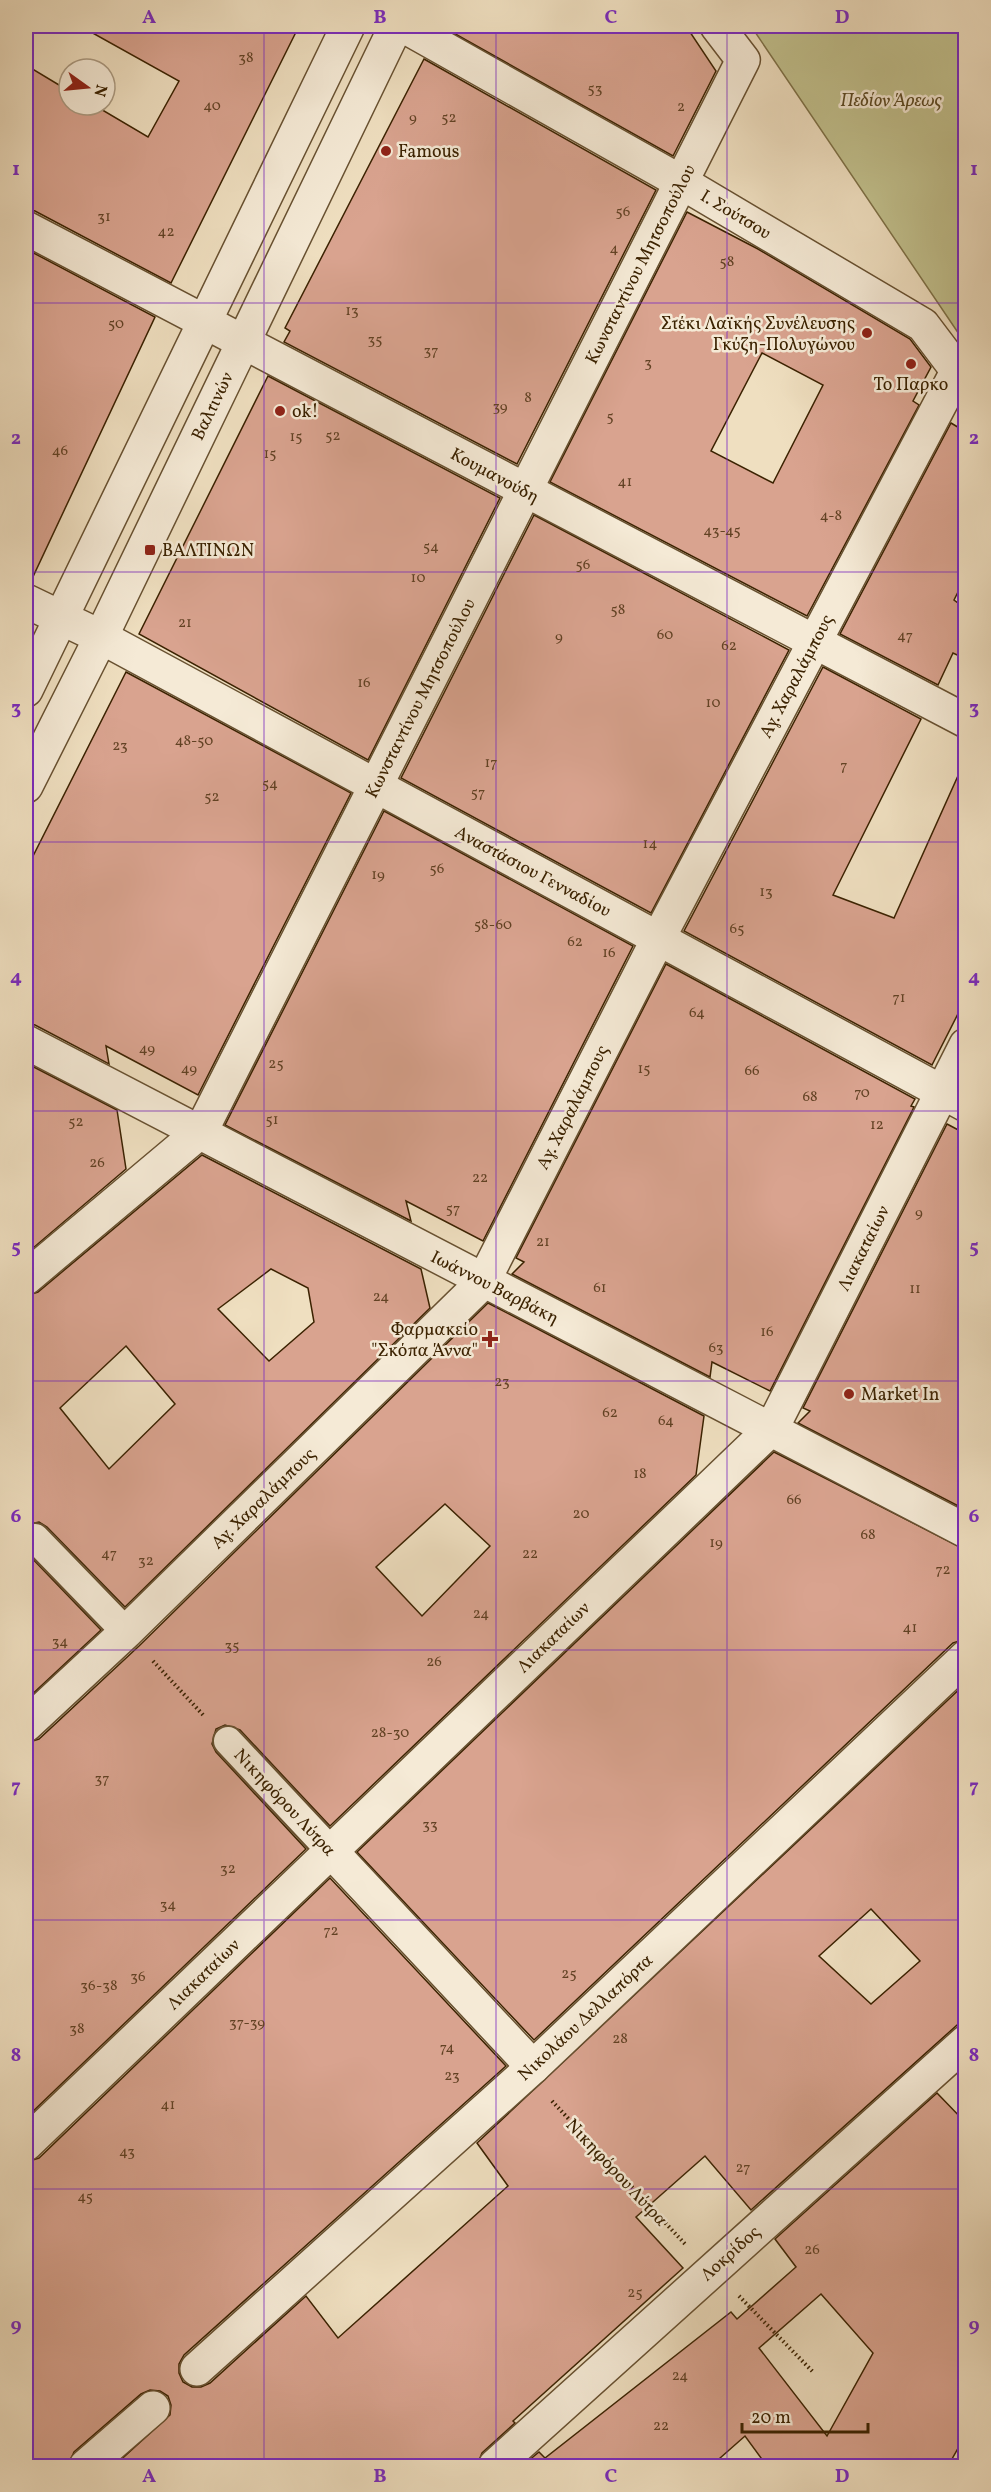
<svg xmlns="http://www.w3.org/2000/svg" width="991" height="2492" font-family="Vollkorn,serif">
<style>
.green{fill:#c1c08d;stroke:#7e7147;stroke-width:1.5}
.building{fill:#d9a38f;stroke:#3b2201;stroke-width:1.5;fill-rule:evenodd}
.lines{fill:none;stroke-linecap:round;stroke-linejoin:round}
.pedestrian-casing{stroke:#685131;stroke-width:32}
.minor-casing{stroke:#685131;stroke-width:36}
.tertiary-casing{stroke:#685131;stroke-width:36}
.path{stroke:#3b2201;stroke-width:4;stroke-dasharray:1.5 3;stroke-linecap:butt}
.pedestrian{stroke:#f5ead6;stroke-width:28}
.minor{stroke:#f5ead6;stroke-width:33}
.tertiary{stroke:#f5ead6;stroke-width:33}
.grid{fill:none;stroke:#7b2cbf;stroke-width:1.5;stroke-opacity:0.55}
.poi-dot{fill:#8f2418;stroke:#f5ead6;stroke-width:2}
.labels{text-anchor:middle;stroke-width:5;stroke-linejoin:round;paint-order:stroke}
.number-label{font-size:15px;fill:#624224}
.park-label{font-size:18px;font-style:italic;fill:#5c4a24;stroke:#f5ead6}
.poi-label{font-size:18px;fill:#3b2201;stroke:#f5ead6;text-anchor:start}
.street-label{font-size:18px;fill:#3b2201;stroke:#f5ead6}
.neatline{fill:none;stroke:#7b2cbf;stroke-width:2}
.grid-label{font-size:20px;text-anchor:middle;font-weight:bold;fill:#7b2cbf}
</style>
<rect width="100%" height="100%" fill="#efdfc0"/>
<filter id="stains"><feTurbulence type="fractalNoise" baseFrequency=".00333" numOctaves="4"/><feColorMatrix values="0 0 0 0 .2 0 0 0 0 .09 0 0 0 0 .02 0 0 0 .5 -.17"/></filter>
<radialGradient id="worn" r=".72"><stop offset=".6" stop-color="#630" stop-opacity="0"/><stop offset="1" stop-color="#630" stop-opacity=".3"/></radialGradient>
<polygon class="green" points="751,26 965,26 965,343"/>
<g class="building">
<polygon points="80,26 299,26 171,283 35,211 26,209 26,65 69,91 69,105 94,105 148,137 179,81"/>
<polygon points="441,26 686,26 716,71 673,156"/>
<polygon points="424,59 656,190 517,464 284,342 290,331 285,328"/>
<path d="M687,212L758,249L910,339L931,367L913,401L919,405L807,616L550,482ZM762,353L823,385L773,483L711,451Z"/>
<polygon points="26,249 155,317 30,583 26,582"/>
<polygon points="268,376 500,498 368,760 139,634"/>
<polygon points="951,423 966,432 966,576 954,600 966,609 966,659 953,653 938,685 840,634"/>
<polygon points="534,515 789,650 651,913 401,778"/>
<polygon points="823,667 921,719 833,895 894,918 966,758 966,998 932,1065 684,931"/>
<polygon points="126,672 351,793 198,1095 106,1046 109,1064 35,1025 26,1023 26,870"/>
<polygon points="384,811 633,946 483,1241 406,1201 411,1221 225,1125"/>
<polygon points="666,964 915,1099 911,1106 914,1107 770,1391 712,1362 710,1377 512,1274 524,1262 516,1258"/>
<polygon points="26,1063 117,1110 126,1169 26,1254"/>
<polygon points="947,1124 966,1134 966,1510 798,1423 810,1411 803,1408"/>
<path d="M202,1155L421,1269L430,1308L125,1607L47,1527L39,1522L26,1525V1296L38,1292ZM271,1269L308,1288L314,1322L269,1361L218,1309ZM126,1346L175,1404L109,1469L60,1408Z"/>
<path d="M488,1303L704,1416L696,1475L330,1826L240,1730L225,1725L216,1729L212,1744L216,1752L306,1849L26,2118V1743L39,1739L139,1646ZM445,1504L490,1546L422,1616L376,1567Z"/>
<polygon points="774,1452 966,1550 966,1639 953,1643 534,2040 357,1852"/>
<polygon points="26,1552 101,1630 26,1700"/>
<path d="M966,1683V2017L751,2210L705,2156L636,2217L683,2268L513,2421L515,2423L482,2453L477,2466H114L170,2415L171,2405L168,2396L160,2391L150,2390L141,2394L74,2452L68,2466H26V2162L39,2158L330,1878L506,2066L184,2355L179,2364V2373L183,2382L192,2387H201L210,2383L306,2296L338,2338L508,2186L477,2143ZM871,1909L920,1961L871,2004L819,1956Z"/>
<path d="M937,2093L966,2123V2434L948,2466H767L745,2436L711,2466H522L539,2452L545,2458L731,2312L737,2319L796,2267L775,2239ZM821,2294L873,2353L827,2436L759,2348Z"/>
</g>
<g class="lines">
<g class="pedestrian-casing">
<g id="pedestrian">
<polyline points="35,1538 126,1632"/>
<polyline points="228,1741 330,1850"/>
</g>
</g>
<g class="minor-casing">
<g id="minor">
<polyline points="404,26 681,182 923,325 966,382"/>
<polyline points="26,228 966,721"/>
<polyline points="26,601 101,637 966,1105"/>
<polyline points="26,1278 201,1131 743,60 717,26"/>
<polyline points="26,1725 126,1632 483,1282 658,939 958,370"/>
<polyline points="330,1850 533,2067"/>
<polyline points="26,2144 772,1428 966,1045"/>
<polyline points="197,2369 533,2067 966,1657"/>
<polyline points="86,2466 153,2408"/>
<polyline points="495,2466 966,2042"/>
</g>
</g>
<g class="tertiary-casing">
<g id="tertiary">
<polyline points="26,690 348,26"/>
<polyline points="26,786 101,637 396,26"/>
<polyline points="26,1042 966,1531"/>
</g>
</g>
<g class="path">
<polyline points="153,1661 205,1717"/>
<polyline points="552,2101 685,2244"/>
<polyline points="739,2296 813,2372"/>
</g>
<use href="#pedestrian" class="pedestrian"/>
<use href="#minor" class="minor"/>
<use href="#tertiary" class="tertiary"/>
</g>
<path class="grid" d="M264,26V2466M496,26V2466M727,26V2466M26,303H966M26,572H966M26,842H966M26,1111H966M26,1381H966M26,1650H966M26,1920H966M26,2189H966"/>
<g class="poi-dot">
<circle cx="386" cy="151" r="6"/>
<circle cx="867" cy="333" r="6"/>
<circle cx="911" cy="364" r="6"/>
<circle cx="280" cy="411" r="6"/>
<rect x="144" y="544" width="12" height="12" rx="3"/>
<path d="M487 1330h6v6h6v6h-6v6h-6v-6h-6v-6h6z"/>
<circle cx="849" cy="1394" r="6"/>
</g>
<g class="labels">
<g class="number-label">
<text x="246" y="62">38</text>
<text x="595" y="93">53</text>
<text x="212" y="110">40</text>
<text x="681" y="111">2</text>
<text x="413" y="122">9</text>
<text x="449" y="122">52</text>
<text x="623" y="216">56</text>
<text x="104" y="221">31</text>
<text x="166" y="236">42</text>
<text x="614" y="253">4</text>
<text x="727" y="266">58</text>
<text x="352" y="315">13</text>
<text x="116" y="328">50</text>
<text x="375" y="344">35</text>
<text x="431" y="355">37</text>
<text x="648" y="367">3</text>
<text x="528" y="402">8</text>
<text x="500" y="411">39</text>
<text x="610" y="421">5</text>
<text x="333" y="440">52</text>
<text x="296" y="441">15</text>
<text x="60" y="455">46</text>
<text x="270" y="458">15</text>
<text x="625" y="486">41</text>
<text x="831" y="520">4-8</text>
<text x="722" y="535">43-45</text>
<text x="431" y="551">54</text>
<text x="583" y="569">56</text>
<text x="418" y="582">10</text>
<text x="618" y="614">58</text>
<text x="185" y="627">21</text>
<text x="665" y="639">60</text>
<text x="905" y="640">47</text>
<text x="559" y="641">9</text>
<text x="729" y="650">62</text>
<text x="364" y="687">16</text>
<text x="713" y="707">10</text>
<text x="194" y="745">48-50</text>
<text x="120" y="750">23</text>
<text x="491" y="767">17</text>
<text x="844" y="770">7</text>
<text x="270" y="788">54</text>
<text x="478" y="797">57</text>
<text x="212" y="801">52</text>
<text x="650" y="848">14</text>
<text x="437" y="873">56</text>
<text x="378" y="879">19</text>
<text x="766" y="896">13</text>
<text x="493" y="929">58-60</text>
<text x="737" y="933">65</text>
<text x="575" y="946">62</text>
<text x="609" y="957">16</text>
<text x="899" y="1002">71</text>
<text x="697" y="1017">64</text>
<text x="147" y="1053">49</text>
<text x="276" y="1068">25</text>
<text x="189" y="1073">49</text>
<text x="644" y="1073">15</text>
<text x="752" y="1075">66</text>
<text x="862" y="1097">70</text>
<text x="810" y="1101">68</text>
<text x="272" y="1124">51</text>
<text x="76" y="1126">52</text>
<text x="877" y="1129">12</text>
<text x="97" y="1167">26</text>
<text x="480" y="1182">22</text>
<text x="453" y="1213">57</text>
<text x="919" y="1217">9</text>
<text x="543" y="1246">21</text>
<text x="600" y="1292">61</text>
<text x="915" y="1293">11</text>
<text x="381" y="1301">24</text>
<text x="767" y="1336">16</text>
<text x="716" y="1352">63</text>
<text x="502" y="1386">23</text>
<text x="610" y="1417">62</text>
<text x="666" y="1425">64</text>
<text x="640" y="1478">18</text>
<text x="794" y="1504">66</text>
<text x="581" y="1518">20</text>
<text x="868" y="1539">68</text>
<text x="716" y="1547">19</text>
<text x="109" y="1558">47</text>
<text x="530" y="1558">22</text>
<text x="146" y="1565">32</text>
<text x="943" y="1574">72</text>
<text x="481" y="1618">24</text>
<text x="910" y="1632">41</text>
<text x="60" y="1646">34</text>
<text x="232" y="1650">35</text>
<text x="434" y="1666">26</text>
<text x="390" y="1737">28-30</text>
<text x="102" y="1783">37</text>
<text x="430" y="1829">33</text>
<text x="228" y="1873">32</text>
<text x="168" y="1909">34</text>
<text x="331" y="1935">72</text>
<text x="569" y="1978">25</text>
<text x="138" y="1981">36</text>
<text x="99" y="1990">36-38</text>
<text x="247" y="2027">37-39</text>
<text x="77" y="2033">38</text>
<text x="620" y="2043">28</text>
<text x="447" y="2052">74</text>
<text x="452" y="2080">23</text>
<text x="168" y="2109">41</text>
<text x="127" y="2156">43</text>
<text x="743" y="2172">27</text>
<text x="85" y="2201">45</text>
<text x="812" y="2254">26</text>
<text x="635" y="2297">25</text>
<text x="680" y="2380">24</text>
<text x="661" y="2430">22</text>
</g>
<g class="park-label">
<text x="891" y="106">Πεδίον Άρεως</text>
</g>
<g class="poi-label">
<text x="398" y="157">Famous</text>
<text x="855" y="329" text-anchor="end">Στέκι Λαϊκής Συνέλευσης<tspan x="855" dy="21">Γκύζη-Πολυγώνου</tspan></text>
<text x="911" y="390" text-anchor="middle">Το Παρκο</text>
<text x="292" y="417">ok!</text>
<text x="162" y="556">ΒΑΛΤΙΝΩΝ</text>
<text x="478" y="1335" text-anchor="end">Φαρμακείο<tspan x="478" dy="21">"Σκόπα Άννα"</tspan></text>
<text x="861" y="1400">Market In</text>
</g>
<g class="street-label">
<text transform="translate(736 214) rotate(31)" y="6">Ι. Σούτσου</text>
<text transform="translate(640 264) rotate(-63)" y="6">Κωνσταντίνου Μητσοπούλου</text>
<text transform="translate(212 406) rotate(-64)" y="6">Βαλτινών</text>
<text transform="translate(495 475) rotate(28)" y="6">Κουμανούδη</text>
<text transform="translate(796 676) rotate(-62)" y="6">Αγ. Χαραλάμπους</text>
<text transform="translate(420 698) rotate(-63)" y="6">Κωνσταντίνου Μητσοπούλου</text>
<text transform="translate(533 871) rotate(28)" y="6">Αναστάσιου Γενναδίου</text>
<text transform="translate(572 1107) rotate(-63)" y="6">Αγ. Χαραλάμπους</text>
<text transform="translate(863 1248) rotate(-63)" y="6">Λιακαταίων</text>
<text transform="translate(495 1287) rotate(27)" y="6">Ιωάννου Βαρβάκη</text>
<text transform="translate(263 1498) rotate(-44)" y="6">Αγ. Χαραλάμπους</text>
<text transform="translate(553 1637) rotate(-44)" y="6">Λιακαταίων</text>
<text transform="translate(285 1802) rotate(47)" y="6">Νικηφόρου Λύτρα</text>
<text transform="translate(203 1974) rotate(-44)" y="6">Λιακαταίων</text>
<text transform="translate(585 2017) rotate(-43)" y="6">Νικολάου Δελλαπόρτα</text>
<text transform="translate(617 2172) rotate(47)" y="6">Νικηφόρου Λύτρα</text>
<text transform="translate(730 2253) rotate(-42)" y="6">Λοκρίδος</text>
</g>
</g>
<rect width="991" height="2492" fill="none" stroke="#efdfc0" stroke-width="66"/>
<g transform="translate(87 87) rotate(105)"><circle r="28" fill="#f5ead6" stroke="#ab9a81" stroke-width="1.5"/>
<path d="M0-4.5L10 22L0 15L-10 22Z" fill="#8f2418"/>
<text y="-9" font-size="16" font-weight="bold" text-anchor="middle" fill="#3b2201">N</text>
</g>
<path d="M742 2423v9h126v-9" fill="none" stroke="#3b2201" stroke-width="3"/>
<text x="751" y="2423" font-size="18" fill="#3b2201" stroke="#f5ead6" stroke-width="4.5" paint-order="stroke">20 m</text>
<rect x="33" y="33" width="925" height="2426" class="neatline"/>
<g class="grid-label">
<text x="149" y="23">A</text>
<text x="380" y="23">B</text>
<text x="611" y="23">C</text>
<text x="842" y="23">D</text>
<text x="16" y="175">1</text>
<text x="974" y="175">1</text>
<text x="16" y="444">2</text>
<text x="974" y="444">2</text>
<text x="16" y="714">3</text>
<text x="974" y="714">3</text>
<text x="16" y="983">4</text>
<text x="974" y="983">4</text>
<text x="16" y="1253">5</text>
<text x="974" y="1253">5</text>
<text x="16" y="1522">6</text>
<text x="974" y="1522">6</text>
<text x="16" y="1792">7</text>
<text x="974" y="1792">7</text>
<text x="16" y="2061">8</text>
<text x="974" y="2061">8</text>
<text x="16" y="2331">9</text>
<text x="974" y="2331">9</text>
<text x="149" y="2482">A</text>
<text x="380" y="2482">B</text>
<text x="611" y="2482">C</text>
<text x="842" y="2482">D</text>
</g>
<rect width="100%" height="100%" filter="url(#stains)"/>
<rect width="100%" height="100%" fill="url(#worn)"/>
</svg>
